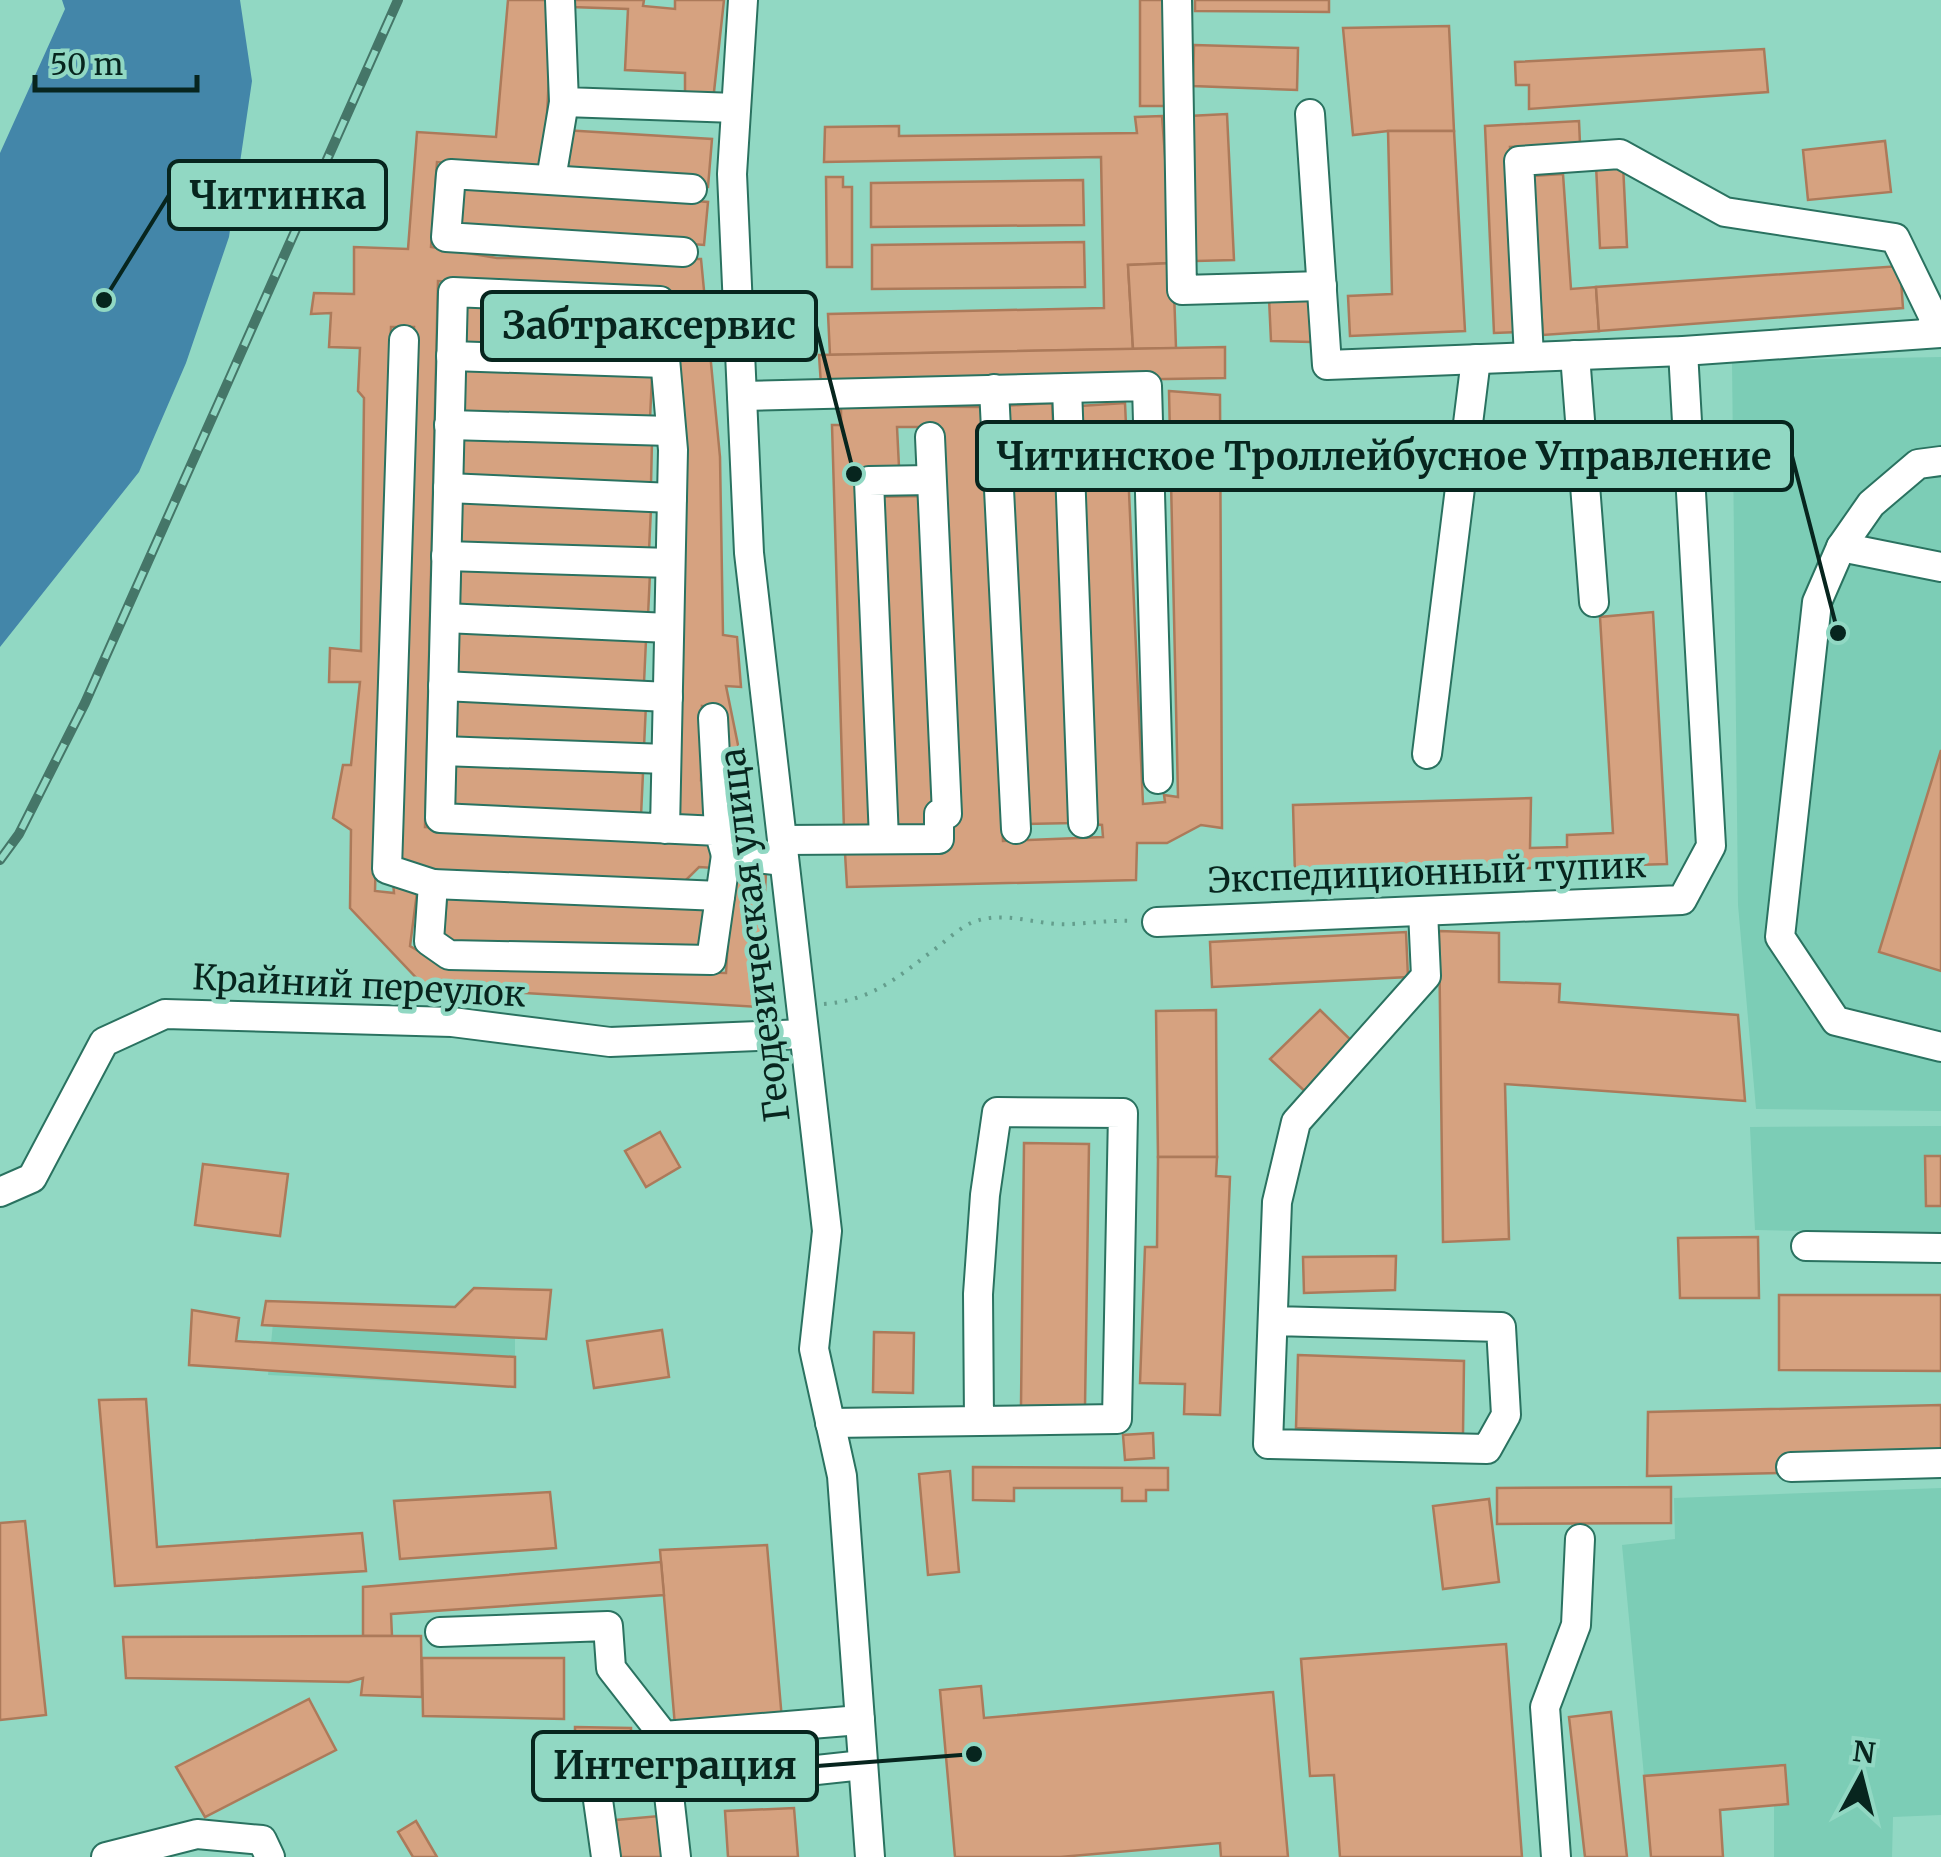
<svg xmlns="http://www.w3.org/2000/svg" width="1941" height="1857" font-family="Merriweather,serif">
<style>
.built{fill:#7ccdb6}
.water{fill:#4386a9}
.building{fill:#d6a280;stroke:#ac7a5a;stroke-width:2.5}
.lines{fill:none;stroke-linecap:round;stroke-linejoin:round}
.minor-casing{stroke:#2a7260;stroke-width:32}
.path{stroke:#649e8d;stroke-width:4;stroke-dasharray:2.5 8;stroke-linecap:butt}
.minor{stroke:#fff;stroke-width:28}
.rail-casing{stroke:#457668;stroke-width:10}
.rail{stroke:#91d8c3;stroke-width:6;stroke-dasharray:19;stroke-linecap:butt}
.labels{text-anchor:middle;stroke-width:9;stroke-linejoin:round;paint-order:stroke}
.street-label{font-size:35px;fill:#07251e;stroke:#91d8c3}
.leader{fill:none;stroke:#07251e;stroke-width:4}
.callout-dot{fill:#07251e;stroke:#91d8c3;stroke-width:4}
.callout{fill:#91d8c3;stroke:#07251e;stroke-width:4}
.callout-label{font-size:38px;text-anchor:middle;font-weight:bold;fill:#07251e}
</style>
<rect width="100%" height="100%" fill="#91d8c3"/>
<g class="built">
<polygon points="1941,357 1941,1111 1756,1109 1738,905 1732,361"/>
<polygon points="1941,1126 1941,1234 1755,1230 1750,1127"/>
<polygon points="275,1302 455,1307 515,1313 515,1387 268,1375"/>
<polygon points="1941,1488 1941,1815 1893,1817 1892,1857 1774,1857 1774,1806 1788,1804 1785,1765 1644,1776 1622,1545 1675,1539 1674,1498"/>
</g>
<polygon class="water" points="62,0 240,0 252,81 229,237 186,363 139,472 0,647 0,153 65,9"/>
<g class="building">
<polygon points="508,0 553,0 544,172 437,162 431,247 497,258 701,259 720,457 723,635 737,637 741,687 726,686 759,848 732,848 720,709 702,706 701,780 709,779 709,823 678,822 666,293 438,281 425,827 714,840 714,868 699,867 682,884 431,874 397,862 414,327 391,327 375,891 394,893 393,882 418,885 410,946 443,965 726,973 732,867 766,872 759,1007 425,987 350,908 351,830 333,818 343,765 351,765 360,682 329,682 330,648 361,651 364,398 358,391 360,348 329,347 331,313 311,314 314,293 354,294 354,247 408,249 417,132 496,137"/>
<polygon points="572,0 644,0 643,6 675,9 675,0 724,0 713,101 685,98 685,73 625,70 628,9 572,7"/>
<rect x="1140" y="0" width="27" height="106"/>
<polygon points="1195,0 1329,0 1329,12 1195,11"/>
<polygon points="1449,26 1454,131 1388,131 1353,135 1343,28"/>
<polygon points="1194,45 1298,48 1297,90 1193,86"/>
<polygon points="1764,49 1768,92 1529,109 1529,85 1516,85 1515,62"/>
<polygon points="1227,114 1234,260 1196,261 1189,116"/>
<polygon points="1162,116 1173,263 1128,265 1133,349 830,355 828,314 1104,308 1101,157 824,162 825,127 899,126 899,136 1137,133 1135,117"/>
<polygon points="1579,121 1580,144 1510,147 1519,332 1494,333 1485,126"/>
<polygon points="563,130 712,139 708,187 560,172"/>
<polygon points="1388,131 1454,131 1465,331 1350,336 1348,296 1392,294"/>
<polygon points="1885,141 1891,192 1808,200 1803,150"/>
<polygon points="1623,164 1627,247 1600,248 1596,165"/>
<polygon points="1563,174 1571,289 1596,287 1599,331 1543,335 1532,176"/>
<polygon points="826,177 843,177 843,187 852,187 852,267 827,267"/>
<polygon points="1083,180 1084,225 871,227 871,183"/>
<polygon points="459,183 708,202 704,245 460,226"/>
<polygon points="1084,242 1085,287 872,289 872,245"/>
<polygon points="1173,263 1176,348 1133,349 1128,265"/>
<polygon points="1900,266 1903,308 1599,331 1596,287"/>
<polygon points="1269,298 1309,298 1311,342 1271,341"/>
<polygon points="463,302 652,310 651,353 461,347"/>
<polygon points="1225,347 1225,378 821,385 819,355"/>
<polygon points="463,368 652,376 650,419 461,414"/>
<polygon points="1169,391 1220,395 1222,828 1201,825 1167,843 1137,843 1136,880 847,887 845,853 955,824 937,427 897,427 899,467 859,469 870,831 844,830 832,425 841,425 841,406 983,407 1003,841 1103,837 1102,825 1092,824 1080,406 1125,403 1143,804 1165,802 1164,795 1178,797"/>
<polygon points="1052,403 1073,823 1025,824 1003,406"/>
<polygon points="463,433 652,441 651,484 461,478"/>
<polygon points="921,496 935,824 889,828 875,497"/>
<polygon points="461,500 651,508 649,551 459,546"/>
<polygon points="461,565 650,573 648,616 459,611"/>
<polygon points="1653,612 1667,864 1295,875 1293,805 1531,798 1530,848 1567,847 1567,835 1613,833 1600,617"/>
<polygon points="457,632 646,640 644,683 455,678"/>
<polygon points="457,696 646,704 644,747 455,741"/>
<polygon points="1941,750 1941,971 1879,952"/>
<polygon points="453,765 643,773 641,816 451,810"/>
<polygon points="447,897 708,906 704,953 443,942"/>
<polygon points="1439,931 1499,933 1499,982 1560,984 1559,1002 1738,1015 1745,1101 1505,1084 1509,1239 1443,1242"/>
<polygon points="1406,932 1408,977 1212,987 1210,942"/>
<polygon points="1216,1010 1217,1157 1158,1157 1156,1011"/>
<polygon points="1320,1010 1357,1046 1311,1097 1270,1059"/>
<polygon points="660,1132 680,1167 646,1187 625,1151"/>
<polygon points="1024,1143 1089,1144 1085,1407 1021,1406"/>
<polygon points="1925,1156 1941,1156 1941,1206 1926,1206"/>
<polygon points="1158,1157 1217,1157 1216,1176 1230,1177 1220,1415 1184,1414 1185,1384 1140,1383 1145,1247 1157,1247"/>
<polygon points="203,1164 288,1174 280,1236 195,1225"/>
<polygon points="1758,1237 1759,1298 1680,1298 1678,1238"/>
<polygon points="1396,1256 1395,1290 1304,1293 1303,1257"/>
<polygon points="474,1288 551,1290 546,1339 262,1325 266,1301 455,1307"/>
<polygon points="1779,1295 1941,1295 1941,1371 1779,1370"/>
<polygon points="192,1310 239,1318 236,1341 515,1357 515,1387 189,1365"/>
<polygon points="662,1330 669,1377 594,1388 587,1341"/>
<polygon points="874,1332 914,1333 913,1393 873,1392"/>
<polygon points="1298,1355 1464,1361 1463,1434 1296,1428"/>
<polygon points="146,1399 157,1547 362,1533 366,1571 115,1586 99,1400"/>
<polygon points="1941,1405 1941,1456 1782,1473 1647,1476 1648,1412"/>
<polygon points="1153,1433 1154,1458 1125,1460 1123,1435"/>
<polygon points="973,1467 1168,1468 1168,1490 1146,1490 1146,1501 1122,1501 1122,1488 1014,1488 1014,1501 973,1500"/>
<polygon points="950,1471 959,1572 928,1575 919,1474"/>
<polygon points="1671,1487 1671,1523 1497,1524 1497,1488"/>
<polygon points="550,1492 556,1548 400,1559 394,1501"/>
<polygon points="1489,1499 1499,1582 1443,1589 1433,1506"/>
<polygon points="25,1521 46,1715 0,1720 0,1523"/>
<polygon points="767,1545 782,1720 675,1726 660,1550"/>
<polygon points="661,1562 664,1595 391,1614 392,1636 363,1636 363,1587"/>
<polygon points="363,1636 421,1636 422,1697 361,1695 363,1678 349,1682 126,1678 123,1637"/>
<polygon points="1506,1644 1522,1857 1340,1857 1334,1775 1310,1776 1301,1659"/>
<polygon points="422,1658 564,1658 564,1719 423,1716"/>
<polygon points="981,1686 984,1718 1273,1692 1288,1857 1221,1857 1220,1843 1060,1857 955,1857 940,1690"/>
<polygon points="309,1699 336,1750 205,1817 176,1767"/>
<polygon points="1611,1712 1627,1857 1585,1857 1569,1717"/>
<polygon points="575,1727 631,1728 631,1768 575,1767"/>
<polygon points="1785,1765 1788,1804 1720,1810 1723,1857 1651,1857 1644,1776"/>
<polygon points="794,1808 798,1857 728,1857 725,1811"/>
<polygon points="659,1816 663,1857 620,1857 616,1820"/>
<polygon points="416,1821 437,1857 413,1857 398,1832"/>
</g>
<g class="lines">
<g class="minor-casing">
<g id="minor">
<polyline points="560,0 564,102 736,108"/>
<polyline points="743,0 732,174 749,553 827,1231 814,1349 842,1476 870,1857"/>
<polyline points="1177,0 1182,290 1322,286"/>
<polyline points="1310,114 1327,365 1683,351 1941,333"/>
<polyline points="551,179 564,102"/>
<polyline points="683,252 446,237 451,174 692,189"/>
<polyline points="404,340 387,869 433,884 429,941 449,955 711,960 726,855"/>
<polyline points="1575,355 1594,602"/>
<polyline points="451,356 665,363"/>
<polyline points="1529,357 1519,161 1620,154 1725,212 1895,238 1934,318 1930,333"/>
<polyline points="1067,388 1083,823"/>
<polyline points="994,389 1016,829"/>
<polyline points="742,396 1147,386 1158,779"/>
<polyline points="449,425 671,431"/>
<polyline points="1941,461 1918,464 1871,504 1841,547 1817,602 1780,937 1836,1021 1941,1047"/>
<polyline points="448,488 672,498"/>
<polyline points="1841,547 1941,567"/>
<polyline points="446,556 670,563"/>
<polyline points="445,618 669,628"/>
<polyline points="443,686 668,697"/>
<polyline points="713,718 719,831"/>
<polyline points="442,751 666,759"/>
<polyline points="1427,754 1476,359"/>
<polyline points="665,829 673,450 660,301 453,292 440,818 719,831 726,855 784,861"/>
<polyline points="884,839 869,481 931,480"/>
<polyline points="782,840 939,839 939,814 947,814 930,437"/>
<polyline points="433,884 720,896"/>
<polyline points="1157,922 1682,900 1711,846 1683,351"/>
<polyline points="0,1192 32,1178 104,1042 165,1014 452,1022 610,1042 804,1034"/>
<polyline points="1806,1246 1941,1248"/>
<polyline points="1273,1321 1501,1327 1506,1415 1487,1449 1268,1444 1277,1202 1296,1122 1426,976 1423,911"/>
<polyline points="830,1423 1117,1419 1123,1113 997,1112 985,1195 978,1294 979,1421"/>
<polyline points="1791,1467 1941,1463"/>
<polyline points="440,1632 608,1626 611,1668 664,1736 860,1720"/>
<polyline points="598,1800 606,1857"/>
<polyline points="106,1857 197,1834 262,1840 270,1857"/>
<polyline points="676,1857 668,1786 863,1765"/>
<polyline points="1556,1857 1545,1707 1576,1625 1580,1539"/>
</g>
</g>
<path class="path" d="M824,1004C875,1000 900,975 939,946C949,938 960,928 971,923C1003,909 1037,926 1070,924C1092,923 1111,920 1133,921"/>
<use href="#minor" class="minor"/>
<g class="rail-casing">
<polyline id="rail" points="0,860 19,834 85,703 398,0"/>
</g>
<use href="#rail" class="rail"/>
</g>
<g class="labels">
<g class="street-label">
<text transform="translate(1427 873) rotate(-2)" y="12">Экспедиционный тупик</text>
<text transform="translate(755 935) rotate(-97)" y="12">Геодезическая улица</text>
<text transform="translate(359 986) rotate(3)" y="12">Крайний переулок</text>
</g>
</g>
<path class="leader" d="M104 300L169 195M854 474L816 326M1838 633L1792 456M974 1754L817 1766"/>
<g class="callout-dot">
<circle cx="104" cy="300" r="10"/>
<circle cx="854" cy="474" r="10"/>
<circle cx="1838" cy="633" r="10"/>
<circle cx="974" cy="1754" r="10"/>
</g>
<g class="callout">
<rect x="169" y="161" width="217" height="68" rx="10"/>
<rect x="482" y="292" width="334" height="68" rx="10"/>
<rect x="977" y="422" width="815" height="68" rx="10"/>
<rect x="533" y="1732" width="284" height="68" rx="10"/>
</g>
<g class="callout-label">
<text x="278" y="209">Читинка</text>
<text x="649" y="339">Забтраксервис</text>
<text x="1384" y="470">Читинское Троллейбусное Управление</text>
<text x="675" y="1779">Интеграция</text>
</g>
<g transform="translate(1861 1777) rotate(7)" stroke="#91d8c3" stroke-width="8" paint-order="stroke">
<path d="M0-8L18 38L0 25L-18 38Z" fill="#07251e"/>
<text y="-15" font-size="28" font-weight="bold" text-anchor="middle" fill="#07251e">N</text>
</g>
<path d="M35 75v15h162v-15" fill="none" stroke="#07251e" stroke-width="5"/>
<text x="50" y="75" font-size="30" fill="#07251e" stroke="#91d8c3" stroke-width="8" paint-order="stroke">50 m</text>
</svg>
